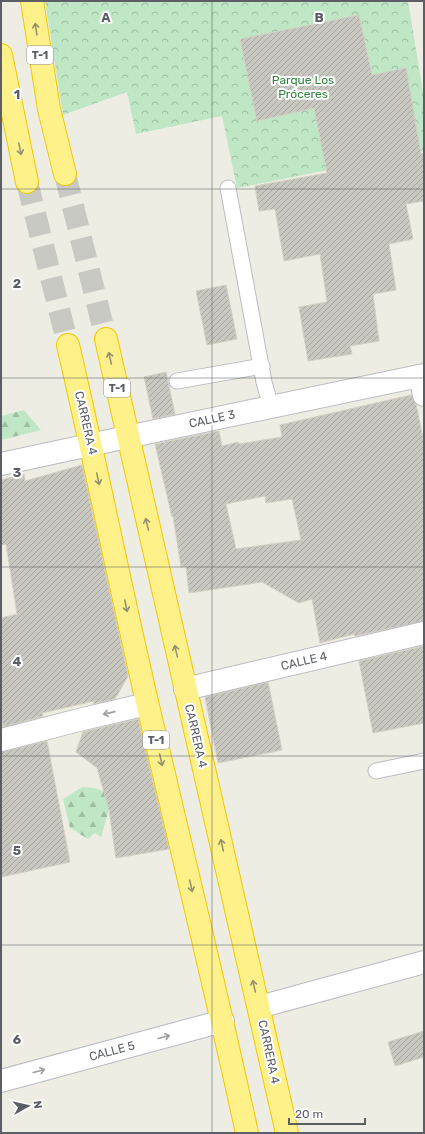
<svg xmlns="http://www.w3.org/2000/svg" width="425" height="1134" font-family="Rubik,sans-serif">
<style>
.forest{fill:url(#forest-firs)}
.park{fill:url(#park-crowns)}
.building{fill:url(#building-hatch);stroke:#d3d0c2;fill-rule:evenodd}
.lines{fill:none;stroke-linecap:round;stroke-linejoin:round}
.highway-tunnel{stroke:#c9c9c3;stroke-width:22;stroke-dasharray:22 11;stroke-linecap:butt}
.lane-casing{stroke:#bbbcc2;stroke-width:17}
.street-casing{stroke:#bbbcc2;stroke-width:24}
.secondary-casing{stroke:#b9bbc2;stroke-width:24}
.highway-casing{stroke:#f2c700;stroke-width:24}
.lane{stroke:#fff;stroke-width:15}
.street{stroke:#fff;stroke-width:22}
.secondary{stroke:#fff;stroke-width:22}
.highway{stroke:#fef18a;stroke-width:22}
.oneway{stroke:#949171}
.oneway2{stroke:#9d9ea2}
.grid{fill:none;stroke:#5b5e64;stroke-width:1;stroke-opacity:0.55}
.labels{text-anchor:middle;stroke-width:4;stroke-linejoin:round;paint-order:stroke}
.shield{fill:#fff;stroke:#8c8e92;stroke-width:1}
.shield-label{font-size:11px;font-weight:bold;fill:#5b5e64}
.park-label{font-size:12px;fill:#338441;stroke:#fff}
.street-label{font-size:12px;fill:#5b5e64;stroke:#fff}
.grid-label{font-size:13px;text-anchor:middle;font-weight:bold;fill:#5b5e64;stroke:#fff;stroke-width:4;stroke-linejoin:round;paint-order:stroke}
</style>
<defs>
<pattern id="forest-firs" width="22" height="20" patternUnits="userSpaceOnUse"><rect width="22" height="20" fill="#bfe7c5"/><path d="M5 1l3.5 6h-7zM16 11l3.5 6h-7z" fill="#9ebea4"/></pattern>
<pattern id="park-crowns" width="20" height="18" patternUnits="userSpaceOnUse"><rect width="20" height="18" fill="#bfe7c5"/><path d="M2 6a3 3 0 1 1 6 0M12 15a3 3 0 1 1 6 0" fill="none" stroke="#9ebea4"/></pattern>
<pattern id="building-hatch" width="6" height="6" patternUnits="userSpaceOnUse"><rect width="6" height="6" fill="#c9c8c0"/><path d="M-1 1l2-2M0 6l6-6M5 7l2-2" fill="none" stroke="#a6a6a0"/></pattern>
</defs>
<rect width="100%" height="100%" fill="#eeede3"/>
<g class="forest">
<polygon points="24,410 41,430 1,440 1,416"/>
<polygon points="82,787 94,788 104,791 109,810 101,837 95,833 88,839 70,828 63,799"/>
</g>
<polygon class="park" points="45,1 408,1 424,98 424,151 237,188 222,116 136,134 127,92 63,115"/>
<g class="building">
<polygon points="359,15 372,75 406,68 421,154 424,153 424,201 406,204 413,239 389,244 396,290 373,294 379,341 350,346 352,354 308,361 299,307 327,302 320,254 284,261 275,209 259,211 255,186 327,173 314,108 257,121 240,39"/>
<polygon points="226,285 237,339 207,345 196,291"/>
<polygon points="166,372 175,414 153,419 144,377"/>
<path d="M411,395L416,404L424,443V621L355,636L354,634L320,643L312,599L299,603L262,582L189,593L186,566L181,567L173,516L172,517L155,444L219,431L222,446L238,442L239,444L282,437L280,425ZM265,496L266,503L292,499L301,540L236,549L226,504Z"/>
<polygon points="82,465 128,676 115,699 93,704 94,701 42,713 43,716 3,727 1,717 1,618 17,614 6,544 1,545 1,480 24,474 25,481"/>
<polygon points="424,646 424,723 373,733 359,661"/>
<polygon points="268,682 282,750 218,763 205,697"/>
<polygon points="138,719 169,849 116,858 109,810 97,768 76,752 83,732"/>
<polygon points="47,741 70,862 1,877 1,752"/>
<polygon points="424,1031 424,1057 395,1066 388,1042"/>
</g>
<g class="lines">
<g class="highway-tunnel">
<polyline points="65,174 106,339"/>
<polyline points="27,182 68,345"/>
</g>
<g class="lane-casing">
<g id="lane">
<polyline points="228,188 264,382 271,407"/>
<polyline points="177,381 262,366"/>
<polyline points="376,771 424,761"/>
</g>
</g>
<g class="street-casing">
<g id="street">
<polyline points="420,376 424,395"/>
<polyline points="127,437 424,375"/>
<polyline points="185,689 424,633"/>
<polyline points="1,740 83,719 147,704"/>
<polyline points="259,1007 424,962"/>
</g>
</g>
<g class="secondary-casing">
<g id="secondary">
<polyline points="1,464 127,437"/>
<polyline points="1,1081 223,1021"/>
</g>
</g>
<g class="highway-casing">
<g id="highway">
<polyline points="32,1 49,109 65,174"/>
<polyline points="1,55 27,182"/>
<path d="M106,339C164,604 229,868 287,1133"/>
<path d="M68,345C96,465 120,586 148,706C181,848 216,990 247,1133"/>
</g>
</g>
<use href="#lane" class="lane"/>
<use href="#street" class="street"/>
<use href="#secondary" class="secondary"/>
<use href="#highway" class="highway"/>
</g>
<defs><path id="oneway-shaft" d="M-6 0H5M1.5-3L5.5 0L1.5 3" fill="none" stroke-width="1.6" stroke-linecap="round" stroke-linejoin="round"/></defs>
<g class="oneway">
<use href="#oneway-shaft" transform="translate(36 29) rotate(-99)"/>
<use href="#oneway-shaft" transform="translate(20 149) rotate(78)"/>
<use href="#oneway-shaft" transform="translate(110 358) rotate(-102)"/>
<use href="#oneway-shaft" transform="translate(98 479) rotate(78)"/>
<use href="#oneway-shaft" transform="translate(147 524) rotate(-103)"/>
<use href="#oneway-shaft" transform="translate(126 606) rotate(78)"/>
<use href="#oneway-shaft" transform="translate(176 651) rotate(-103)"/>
<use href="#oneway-shaft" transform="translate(161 760) rotate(77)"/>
<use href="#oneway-shaft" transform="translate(222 845) rotate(-103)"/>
<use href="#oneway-shaft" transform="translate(191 886) rotate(77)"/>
<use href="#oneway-shaft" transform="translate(254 986) rotate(-103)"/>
</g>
<g class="oneway2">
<use href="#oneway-shaft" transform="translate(109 713) rotate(167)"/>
<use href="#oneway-shaft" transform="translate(164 1037) rotate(-15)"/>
<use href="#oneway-shaft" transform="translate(39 1071) rotate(-15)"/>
</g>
<path class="grid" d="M212,1V1133M1,189H424M1,378H424M1,567H424M1,756H424M1,945H424"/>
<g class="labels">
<g class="shield">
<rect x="27" y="46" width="26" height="18" rx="3"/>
<rect x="104" y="379" width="26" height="18" rx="3"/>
<rect x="143" y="731" width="26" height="18" rx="3"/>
</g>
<g class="shield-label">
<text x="40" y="59">T-1</text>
<text x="117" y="392">T-1</text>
<text x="156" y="744">T-1</text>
</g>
<g class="park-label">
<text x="303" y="84">Parque Los<tspan x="303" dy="14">Próceres</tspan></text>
</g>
<g class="street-label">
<text transform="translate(212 419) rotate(-12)" y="4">CALLE 3</text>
<text transform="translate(86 423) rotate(77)" y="4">CARRERA 4</text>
<text transform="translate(304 661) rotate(-13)" y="4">CALLE 4</text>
<text transform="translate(196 736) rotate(77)" y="4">CARRERA 4</text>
<text transform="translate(112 1051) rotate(-15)" y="4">CALLE 5</text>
<text transform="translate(269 1052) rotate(78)" y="4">CARRERA 4</text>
</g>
</g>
<g class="grid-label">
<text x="106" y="22">A</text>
<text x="319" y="22">B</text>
<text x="17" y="99">1</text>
<text x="17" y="288">2</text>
<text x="17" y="477">3</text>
<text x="17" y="666">4</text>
<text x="17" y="855">5</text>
<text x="17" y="1044">6</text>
</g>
<rect width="425" height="1134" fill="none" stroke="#5b5e64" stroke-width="4"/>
<g transform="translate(28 1106) rotate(82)" stroke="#ffffff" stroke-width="3" paint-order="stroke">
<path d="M0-3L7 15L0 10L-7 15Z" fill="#5b5e64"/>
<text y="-6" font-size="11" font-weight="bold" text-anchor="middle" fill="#5b5e64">N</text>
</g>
<path d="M289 1118v6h76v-6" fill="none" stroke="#5b5e64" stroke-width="2"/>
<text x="295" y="1118" font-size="12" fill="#5b5e64" stroke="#ffffff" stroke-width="3" paint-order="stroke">20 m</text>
</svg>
